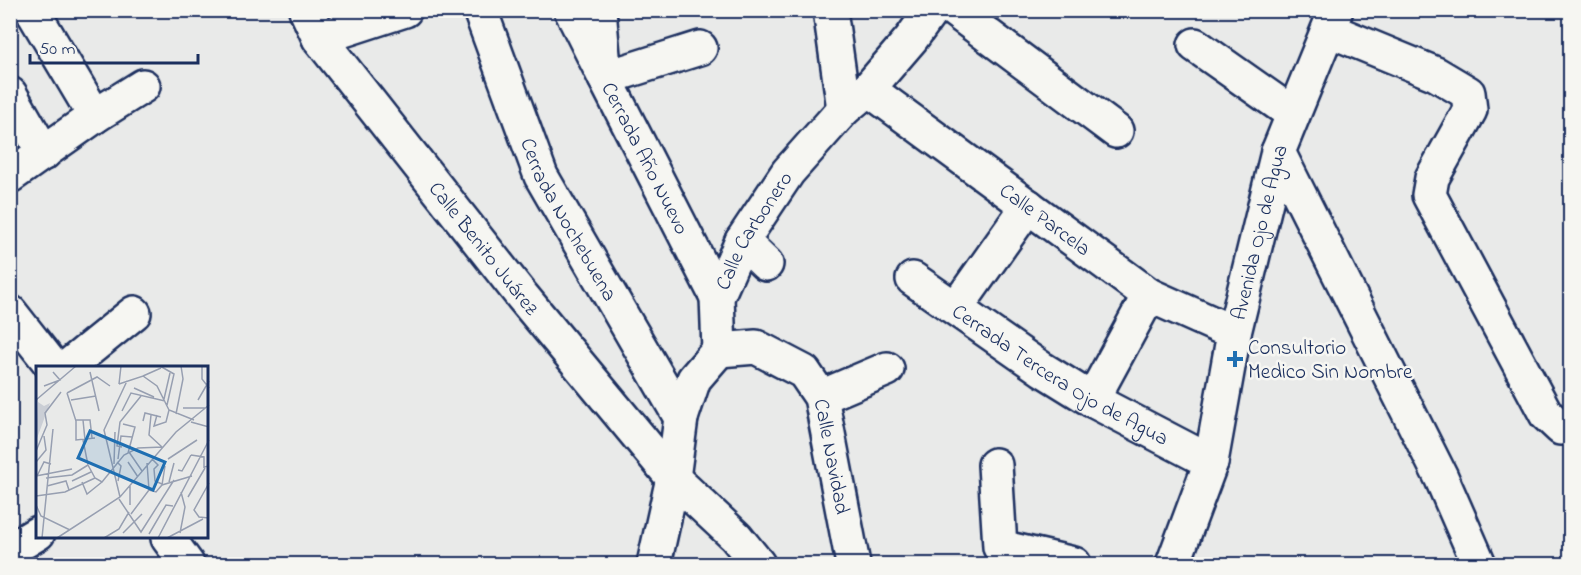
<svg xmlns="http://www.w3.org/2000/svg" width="1581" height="575" font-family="'Indie Flower',sans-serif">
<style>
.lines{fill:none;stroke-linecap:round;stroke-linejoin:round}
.minor-casing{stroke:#1b2f5e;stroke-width:38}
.minor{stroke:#f6f6f2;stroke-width:33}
.poi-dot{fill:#1f6fb2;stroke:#f6f6f2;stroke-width:2}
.labels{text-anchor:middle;stroke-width:5;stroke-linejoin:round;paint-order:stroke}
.street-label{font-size:21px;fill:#1b2f5e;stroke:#f6f6f2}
.poi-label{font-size:21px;fill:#1b2f5e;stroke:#f6f6f2;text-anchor:start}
.inset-road{fill:none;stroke:#979fb1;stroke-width:1.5}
.view{fill:#1f6fb2;fill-opacity:0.15;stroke:#1f6fb2;stroke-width:3}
.inset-edge{fill:none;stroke:#1b2f5e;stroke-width:3}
</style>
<rect width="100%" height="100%" fill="#e9eae9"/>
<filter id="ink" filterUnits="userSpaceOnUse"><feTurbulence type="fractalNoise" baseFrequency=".0167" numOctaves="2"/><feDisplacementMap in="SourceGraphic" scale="12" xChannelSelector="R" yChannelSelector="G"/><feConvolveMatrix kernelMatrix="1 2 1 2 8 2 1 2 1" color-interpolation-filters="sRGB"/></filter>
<g filter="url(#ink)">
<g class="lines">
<g class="minor-casing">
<g id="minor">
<polyline points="32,10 95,116"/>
<path id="s1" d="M306,10L319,38L522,296L673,478L736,537L758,564"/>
<path id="s2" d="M480,10L541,176L681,418"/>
<polyline points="571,10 605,78 700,48"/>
<path id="s3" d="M599,10L605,78L717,297"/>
<polyline points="830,10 844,109"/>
<polyline points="954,10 1116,131"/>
<polyline points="1329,30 1436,74 1468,93 1470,110 1432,178 1429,195 1546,414 1561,428 1570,426"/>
<polyline points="319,38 405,10"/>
<polyline points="1195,45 1293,114"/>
<path id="s4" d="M868,89L1149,295L1234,333"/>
<polyline points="10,94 44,153"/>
<polyline points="1278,152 1441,477 1479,564"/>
<polyline points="10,176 95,116 143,86"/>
<polyline points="742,241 766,264"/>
<path id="s5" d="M913,279L1042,369L1092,400L1211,462"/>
<polyline points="956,308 1028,206"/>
<polyline points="10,312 54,368"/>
<path id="s6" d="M719,350L756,347L804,372L821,397L853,564"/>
<polyline points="66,368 134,313"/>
<polyline points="821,397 887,369"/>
<polyline points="1092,400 1149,295"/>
<polyline points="995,465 1000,547 1074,564"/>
<polyline points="168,538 187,564"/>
<polyline points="10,550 38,533"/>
<path id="s7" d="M654,564L673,478L681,418L694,379L719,350L717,297L742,241L788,172L844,109L868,89L911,39L932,10"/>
<path id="s8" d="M1173,564L1211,462L1234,333L1278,152L1336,10"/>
</g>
</g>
<use href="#minor" class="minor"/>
</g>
</g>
<path class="poi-dot" d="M1232 350h6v6h6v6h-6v6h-6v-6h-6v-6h6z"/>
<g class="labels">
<g class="street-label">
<text dy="7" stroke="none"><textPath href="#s3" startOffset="158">Cerrada Año Nuevo</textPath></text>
<text dy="7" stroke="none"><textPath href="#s2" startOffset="228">Cerrada Nochebuena</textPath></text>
<text dy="7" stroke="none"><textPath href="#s4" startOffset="220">Calle Parcela</textPath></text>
<text dy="7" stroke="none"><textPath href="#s7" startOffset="357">Calle Carbonero</textPath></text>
<text dy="7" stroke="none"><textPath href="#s8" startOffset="344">Avenida Ojo de Agua</textPath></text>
<text dy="7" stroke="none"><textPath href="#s1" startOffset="298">Calle Benito Juárez</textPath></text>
<text dy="7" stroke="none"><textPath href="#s5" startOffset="176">Cerrada Tercera Ojo de Agua</textPath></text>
<text dy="7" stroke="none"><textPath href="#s6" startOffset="182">Calle Navidad</textPath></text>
</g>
<g class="poi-label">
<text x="1248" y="354">Consultorio<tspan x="1248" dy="24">Medico Sin Nombre</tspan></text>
</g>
</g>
<g transform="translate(36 366)">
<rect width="172" height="172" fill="#e9eae9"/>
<path d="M2,36L8,40L14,37L0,75Z" fill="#caced5"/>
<path class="inset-road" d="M124,0L138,8L131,39M166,0V13L173,22M54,6L63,45M107,10L125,2M83,18L107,10L121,20L133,44L158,54M83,18L85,0M8,20L24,14L17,6M98,22L118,31M31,27L40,55V74L59,72M31,27L61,11L74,20M128,33L134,7M0,34L40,0M35,34L60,30M162,34L173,15M147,42H170M86,45L95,27L129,35M140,48L147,13L145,0M115,49L113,69L126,81M121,49L118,60L130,56L133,44M40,54H54L56,72M47,54L49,74M107,55L109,47L125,51M155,56L173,61M87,58L99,61L92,87M47,74L52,99L59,112L66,116L88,89L102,82L127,81M86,81L81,80L84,56L105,30M0,85L11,59L9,47L25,26M93,86L106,105M155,89L168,91V101L173,100M82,93L85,70L96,71M116,93L122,99L118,103L119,115L126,118M132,93L161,74M0,96L10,84L8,70M81,96L85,100L82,115M92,96L102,111M78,98L79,66M142,104L146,105L155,89M0,110L36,103M1,110L8,96L15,98M10,112L36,109L52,99M36,115L55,106M46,116L51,128L66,116M133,116L138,97M173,117L158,144L163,151L173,152M126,119L129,100M11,120L30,115L33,124M94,120V139M113,124L120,126L126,119L156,110M0,130L29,126L59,112M84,131L68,64L91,15M152,131L169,102M83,133L105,166L138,114M0,139L5,150L34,164M95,148L113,124L111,97M8,152L17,63M87,167L106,148M144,167L149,141L145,126M113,168L130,139L137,140M6,172L8,152M21,172L84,131L140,66L173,39M68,172L83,163L93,146M122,172L173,74M131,172L167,153"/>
<path class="view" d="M54,65L129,96L117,124L42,92Z"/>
<rect width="172" height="172" class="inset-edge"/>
</g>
<rect width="1581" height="575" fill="none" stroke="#f6f6f2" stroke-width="36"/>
<rect x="18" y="18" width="1545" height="539" fill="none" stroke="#1b2f5e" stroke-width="2" filter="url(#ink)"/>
<path d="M30 54v9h168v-9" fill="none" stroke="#1b2f5e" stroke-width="3"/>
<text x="39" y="54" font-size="18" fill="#1b2f5e" stroke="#f6f6f2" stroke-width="4.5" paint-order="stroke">50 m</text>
</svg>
